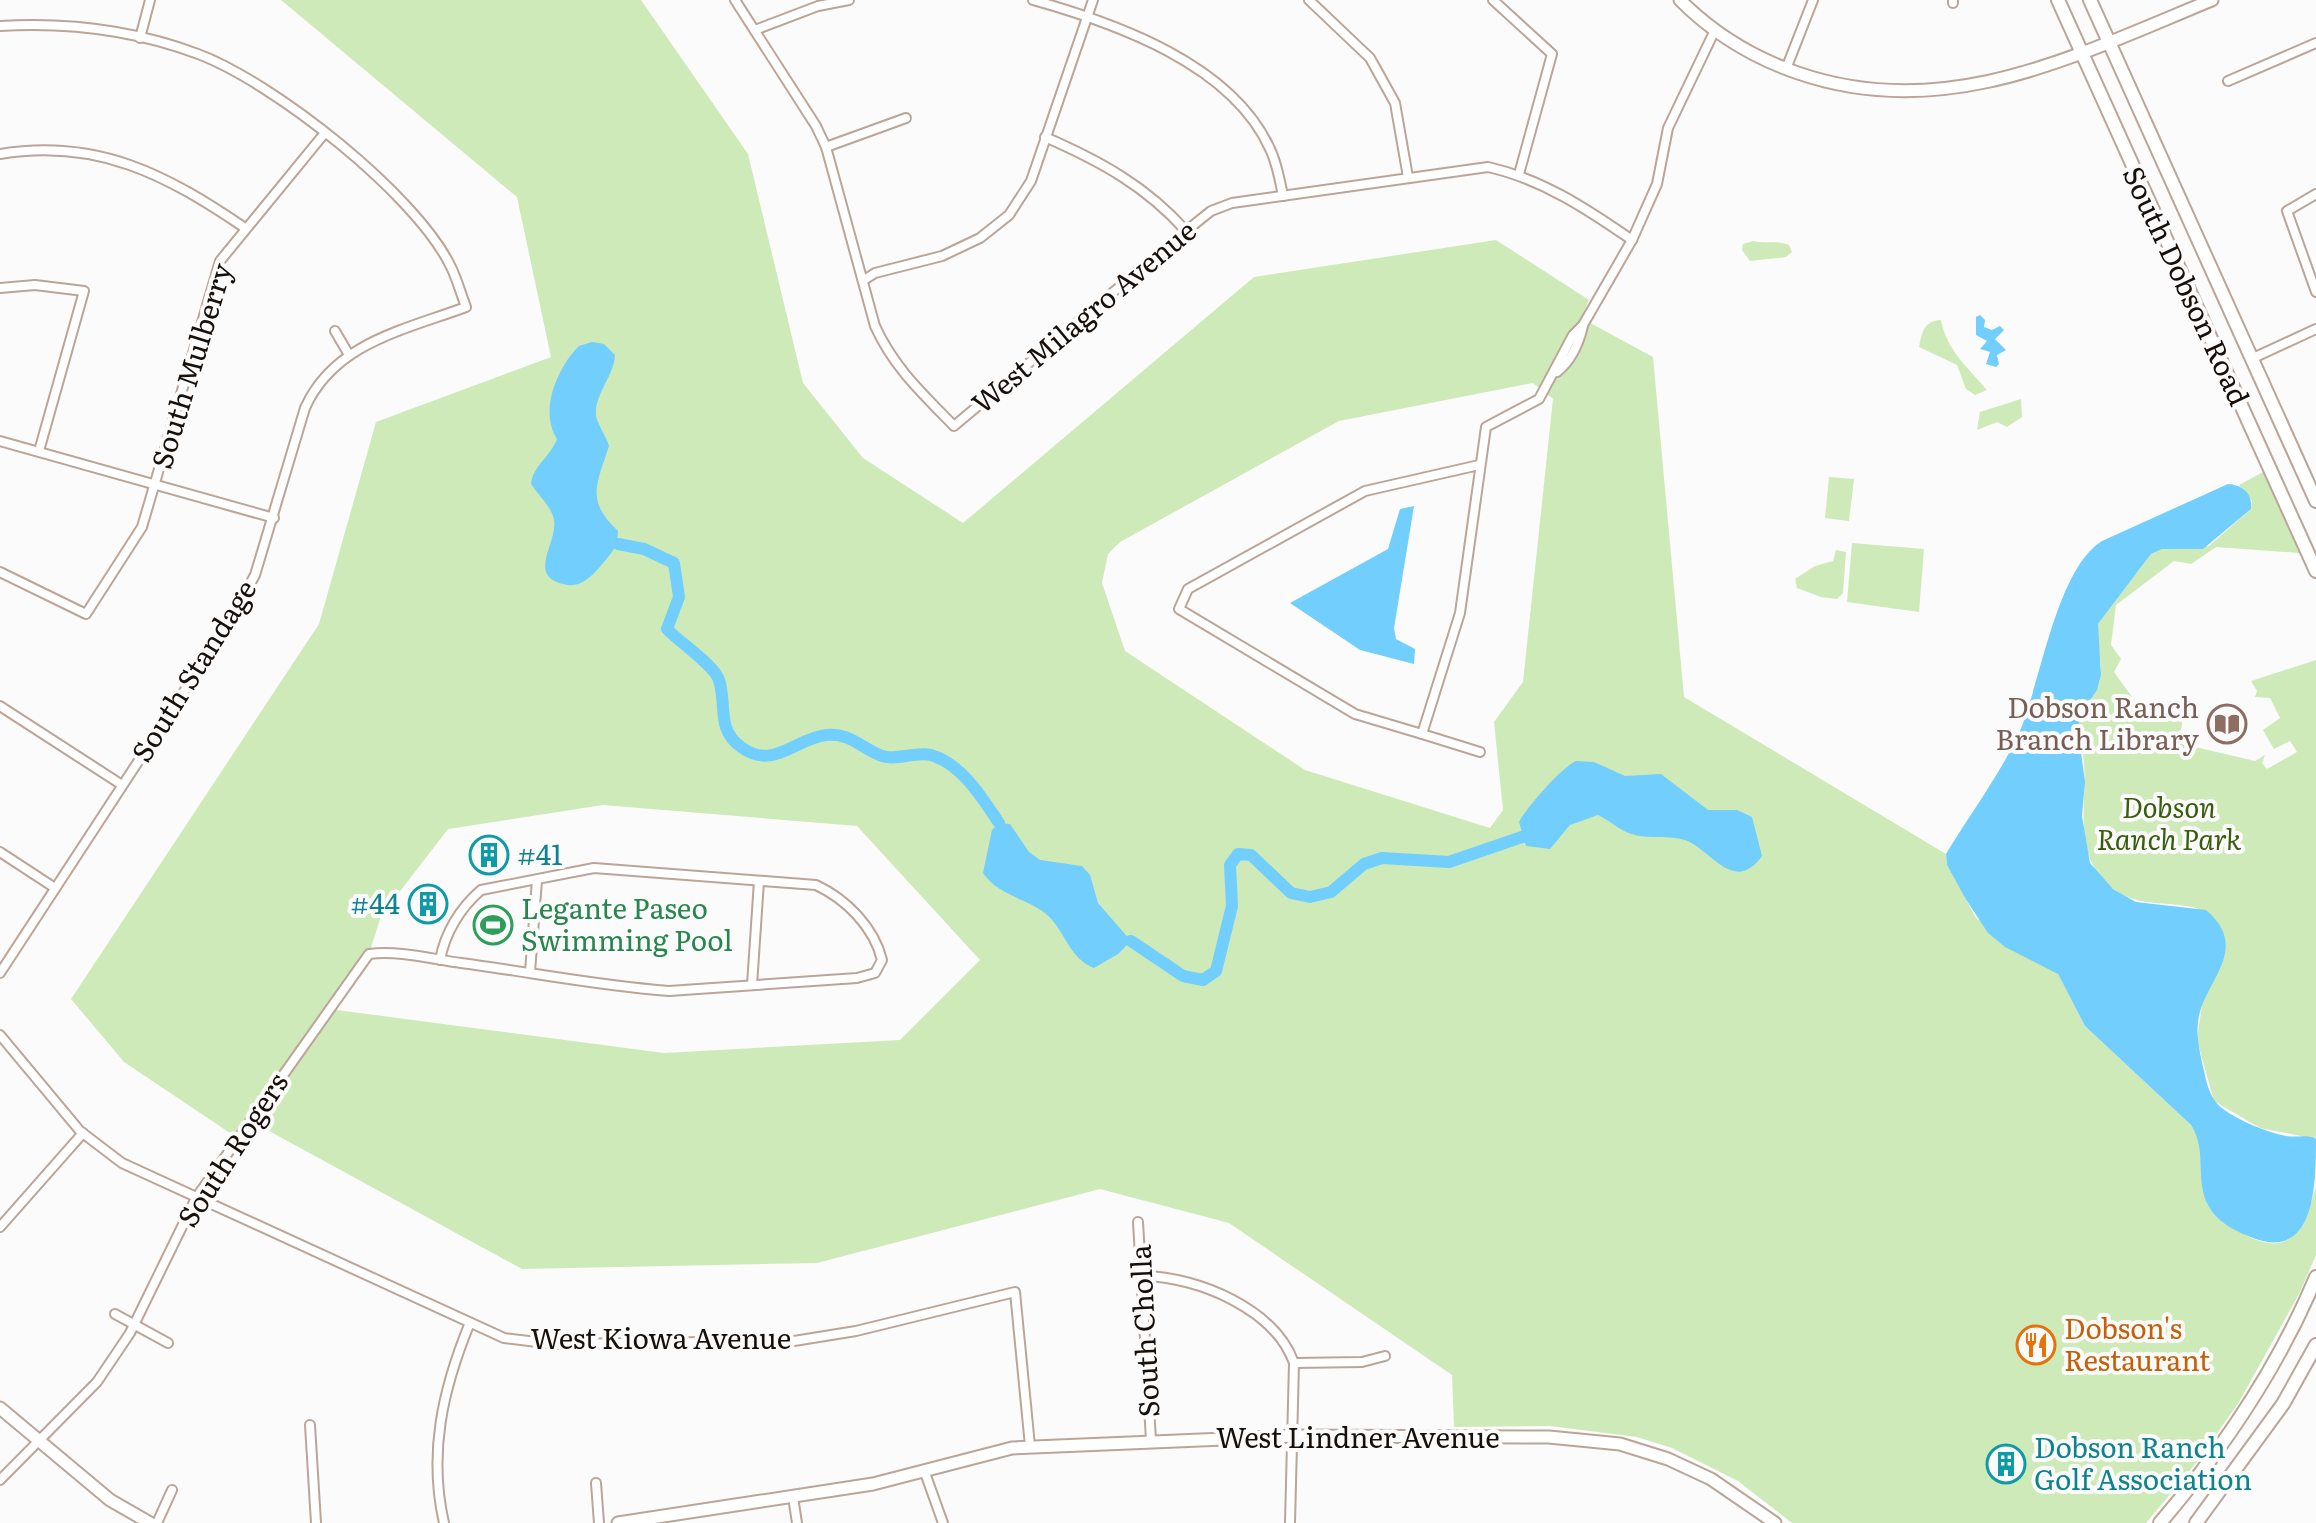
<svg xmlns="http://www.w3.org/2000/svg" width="2316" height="1523" font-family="Literata,serif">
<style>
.green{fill:#ceeab9;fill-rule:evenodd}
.water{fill:#72cefc}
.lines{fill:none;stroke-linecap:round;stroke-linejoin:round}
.canal{stroke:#72cefc;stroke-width:12}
.minor-casing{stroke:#bba598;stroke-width:12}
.tertiary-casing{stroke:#bba598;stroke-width:15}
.secondary-casing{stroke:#bba598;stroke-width:16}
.minor{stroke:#fff;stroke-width:8}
.tertiary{stroke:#fff;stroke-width:11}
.secondary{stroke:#fff;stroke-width:12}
.labels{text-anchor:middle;stroke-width:8;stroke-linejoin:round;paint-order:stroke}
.street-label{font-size:28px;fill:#160f0a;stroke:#fbfbfb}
.education-label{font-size:28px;fill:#785e54;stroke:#fbfbfb;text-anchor:end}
.park-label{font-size:28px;font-style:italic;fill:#385d0e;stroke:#fbfbfb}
.culture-label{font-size:28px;fill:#0d838f;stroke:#fbfbfb;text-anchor:start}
.leisure-label{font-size:28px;fill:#27864d;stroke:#fbfbfb;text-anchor:start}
.food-label{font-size:28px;fill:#c56008;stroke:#fbfbfb;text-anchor:start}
</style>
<rect width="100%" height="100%" fill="#fbfbfb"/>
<g class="green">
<path d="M281,0H641L748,154L803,383L863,458L963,523L1254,277L1496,240L1589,300L1581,318L1653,357L1684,697L1946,854L1947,865L1976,918L2058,974L2085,1026L2191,1125C2209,1151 2197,1185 2210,1209C2216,1220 2230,1226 2240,1232C2291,1261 2301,1231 2316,1188V1255L2299,1294L2239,1402L2197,1462L2146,1523H1792L1738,1481L1672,1448L1637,1437L1550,1426L1454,1427L1452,1375L1229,1223L1100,1189L817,1263L522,1269L249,1120L236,1137L124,1062L71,999L319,624L376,422L551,357L517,197ZM1533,383L1553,399L1523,682L1494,722L1503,810L1490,828L1305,770L1125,651L1102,583L1108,554L1120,542L1339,421ZM603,805L857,826L980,960L900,1040L664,1053L329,1009L369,954L381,916L448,829Z"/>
<path d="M1753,241C1766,244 1778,240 1789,245L1792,252L1786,257L1750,261L1742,250L1743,244Z"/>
<path d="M1941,320C1946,349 1968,368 1987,390L1975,395L1966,389L1957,365L1919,347C1922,332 1924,321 1941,320Z"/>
<polygon points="2021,399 2022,417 2007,427 1997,422 1977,430 1980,412"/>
<path d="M2263,472L2300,553L2216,547L2191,564L2174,561L2116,605L2111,645L2121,659L2114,672L2140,708L2184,715L2178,743L2255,761L2265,755L2262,763L2267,769L2297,752L2290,741L2274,749L2263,730L2280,718L2270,698L2255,697L2257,691L2251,681L2316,660V1139L2260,1128L2214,1101L2197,1040L2214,918C2186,894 2145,914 2112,888C2072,857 2087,807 2084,763C2083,748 2075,731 2079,715C2083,701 2097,694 2100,679C2104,661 2094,642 2098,624L2151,554L2162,549L2209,546L2251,509L2252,501L2239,485Z"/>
<polygon points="1829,477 1854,479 1849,521 1825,518"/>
<polygon points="1852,543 1924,549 1919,612 1847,602"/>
<polygon points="1836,550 1846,552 1843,593 1837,599 1821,597 1797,588 1795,579 1815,566 1833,561"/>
</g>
<g class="water">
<polygon points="1980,315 1985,320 1984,327 1992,330 2000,326 2004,330 1995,339 2006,350 1997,355 1999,364 1996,367 1986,364 1990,352 1980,349 1987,341 1976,335 1976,317"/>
<path d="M592,342L604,344L615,355C614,377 594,394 596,416C598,425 606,436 609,446C597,484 585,500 618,531C618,548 609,556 599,568C591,577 580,587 568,585C524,578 558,544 554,520C552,507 538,495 531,484C533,466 550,457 557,439C539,411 557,368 579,346Z"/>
<path d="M2228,484C2242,485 2253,493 2251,509L2203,549H2162L2151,554L2098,624L2101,675L2097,690L2080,715L2078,730L2085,782L2082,816L2090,863L2113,889L2136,902L2206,910C2251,948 2206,980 2199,1016C2195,1035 2200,1053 2204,1071C2207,1086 2211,1100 2223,1109C2240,1121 2265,1132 2286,1136C2297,1138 2306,1134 2316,1139C2316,1182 2316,1262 2253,1238C2237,1232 2217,1222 2209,1207C2194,1181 2208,1151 2191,1125L2085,1026L2058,974L2005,947L1988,933L1965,898L1947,865L1946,854C1969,816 1997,778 2017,738C2040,689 2055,570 2102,541Z"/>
<polygon points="1414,506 1394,628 1396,639 1415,649 1414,664 1360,650 1290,603 1388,549 1400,509"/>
<path d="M1576,761L1594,762L1625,776L1661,774L1708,810H1737L1752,817L1762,856C1734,895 1712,850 1685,840C1669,835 1652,839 1635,835C1621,832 1611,821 1598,815L1570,825L1550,849L1526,846L1519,822C1527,807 1561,768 1576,761Z"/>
<path d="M999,823L1010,824L1029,852L1040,860L1082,866L1090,875L1098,903L1131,941L1118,954L1094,968C1068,958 1065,929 1045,913C1024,897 999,896 983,873L992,830Z"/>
</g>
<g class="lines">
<g class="canal">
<path d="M618,544L644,549L674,563L679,597L667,629C679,642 714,665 719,680C727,704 716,729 741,747C773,771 796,738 826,735C850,732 862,749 882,756C897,761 915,751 931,755C962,764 983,799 999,823"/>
<polyline points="1131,941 1183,976 1203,980 1216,971 1232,906 1230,865 1238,854 1251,855 1291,893 1310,897 1331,892 1364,864 1382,858 1449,862 1522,837"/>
</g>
<g class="minor-casing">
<g id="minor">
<path d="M735,0L816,126L826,147L875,326C894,368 923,394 954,426L1186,231L1211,211L1232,203L1488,167C1542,179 1587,209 1632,240"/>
<path d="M1033,0C1115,23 1232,64 1270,149C1277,163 1280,181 1283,196"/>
<polyline points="1309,0 1370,58 1395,103 1408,177"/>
<polyline points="1493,0 1552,54 1519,174"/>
<polyline points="1953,3 1953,0"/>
<path d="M0,26C68,22 134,30 198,54C273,82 416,194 451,267C457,279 461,294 466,307C404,330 334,343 305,408L255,575L228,624L0,973"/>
<polyline points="755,30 818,6 849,0"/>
<polyline points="140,38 150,0"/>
<polyline points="1786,69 1813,0"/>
<polyline points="2228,81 2316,43"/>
<path d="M1045,137C1100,161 1146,186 1186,231"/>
<polyline points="826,147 906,118"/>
<path d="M0,154C98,138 167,175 245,228"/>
<polyline points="2316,194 2287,211 2316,292"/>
<polyline points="864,280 875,273 942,256 980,238 1009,215 1031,181 1093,0"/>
<polyline points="0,288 35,285 84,291 39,451"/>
<polyline points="335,331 349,355"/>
<polyline points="2251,359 2316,329"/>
<path d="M1557,372C1571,361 1579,343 1583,326"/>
<polyline points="0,441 274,518"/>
<polyline points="1479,465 1365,491 1188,589 1179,609 1355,714 1422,734 1460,613 1486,427 1539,399 1573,335 1583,325 1632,240 1657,184 1668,128 1715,30"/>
<polyline points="0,572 86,614 142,527 220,261 324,134"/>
<polyline points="0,706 122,785"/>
<polyline points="1422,734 1480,752"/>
<polyline points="0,852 55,888"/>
<polyline points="530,972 537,880"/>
<polyline points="752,985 759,881"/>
<polyline points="0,1035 80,1131 122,1163 504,1338 554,1344 794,1341 856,1331 1015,1292 1030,1446"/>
<polyline points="1138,1222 1151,1440"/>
<polyline points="0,1227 83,1133"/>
<path d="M1144,1276C1198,1277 1275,1309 1294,1363L1290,1523"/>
<polyline points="115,1314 168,1343"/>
<polyline points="1294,1363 1362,1362 1385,1356"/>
<polyline points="310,1425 316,1523"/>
<polyline points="924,1470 943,1523"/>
<path d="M0,1480L97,1382L130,1333L196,1198L369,954C399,950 431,959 461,963C530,972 599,986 669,991L857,978L875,973L882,960C874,927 846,899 816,885L594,868L481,890C460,908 445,933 440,960"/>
<polyline points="596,1483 599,1523"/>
<polyline points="793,1497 797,1523"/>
<polyline points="157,1523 172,1490"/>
<path d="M444,1523C428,1453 443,1389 469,1325"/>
</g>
</g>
<g class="tertiary-casing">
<g id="tertiary">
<path d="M1680,0C1713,33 1754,58 1798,73C1945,124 2077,55 2212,0"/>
<polyline points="0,1408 110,1500 150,1523"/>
<polyline points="618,1523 873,1484 1012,1448 1294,1436 1549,1437 1620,1444 1668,1459 1711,1479 1775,1523"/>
</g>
</g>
<g class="secondary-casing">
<g id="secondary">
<polyline points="2058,0 2316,571"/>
<polyline points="2090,0 2316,501"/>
<path d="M2160,1523C2224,1448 2278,1368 2316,1277"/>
<polyline points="2196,1523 2283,1404 2316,1345"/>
</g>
</g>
<use href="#minor" class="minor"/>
<use href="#tertiary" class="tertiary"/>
<use href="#secondary" class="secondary"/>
</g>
<defs>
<g id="library-ring" transform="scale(2)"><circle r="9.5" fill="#fbfbfb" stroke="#8d6e63" stroke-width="1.5"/><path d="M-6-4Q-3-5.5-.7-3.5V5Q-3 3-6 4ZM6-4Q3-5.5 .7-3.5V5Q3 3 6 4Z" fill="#8d6e63"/></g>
<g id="building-ring" transform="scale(2)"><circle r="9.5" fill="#fbfbfb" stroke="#0f9aa8" stroke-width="1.5"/><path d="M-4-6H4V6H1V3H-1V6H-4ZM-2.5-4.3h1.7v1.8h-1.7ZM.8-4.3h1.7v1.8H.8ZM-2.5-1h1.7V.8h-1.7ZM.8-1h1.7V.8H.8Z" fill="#0f9aa8"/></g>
<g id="stadium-ring" transform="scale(2)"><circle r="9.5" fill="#fbfbfb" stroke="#2e9e5b" stroke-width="1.5"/><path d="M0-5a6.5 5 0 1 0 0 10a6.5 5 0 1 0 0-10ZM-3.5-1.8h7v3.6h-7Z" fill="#2e9e5b"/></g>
<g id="restaurant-ring" transform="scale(2)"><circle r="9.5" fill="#fbfbfb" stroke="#e8710a" stroke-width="1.5"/><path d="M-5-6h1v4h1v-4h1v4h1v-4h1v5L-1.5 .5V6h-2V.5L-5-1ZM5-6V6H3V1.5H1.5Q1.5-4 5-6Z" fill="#e8710a"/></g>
</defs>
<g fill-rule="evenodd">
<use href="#library-ring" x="2227" y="724"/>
<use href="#building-ring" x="489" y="855"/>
<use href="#building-ring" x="428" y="904"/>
<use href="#stadium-ring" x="493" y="925"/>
<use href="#restaurant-ring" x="2036" y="1345"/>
<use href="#building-ring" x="2006" y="1464"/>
</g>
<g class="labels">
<g class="street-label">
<text transform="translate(2186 286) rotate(65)" y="10">South Dobson Road</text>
<text transform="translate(1084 317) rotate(-40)" y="10">West Milagro Avenue</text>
<text transform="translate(192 366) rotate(-73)" y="10">South Mulberry</text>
<text transform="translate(194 671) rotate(-58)" y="10">South Standage</text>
<text transform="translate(233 1150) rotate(-57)" y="10">South Rogers</text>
<text transform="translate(1145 1331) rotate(-93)" y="10">South Cholla</text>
<text x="661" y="1349">West Kiowa Avenue</text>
<text x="1358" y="1448">West Lindner Avenue</text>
</g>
<g class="education-label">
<text x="2199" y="718">Dobson Ranch<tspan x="2199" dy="32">Branch Library</tspan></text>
</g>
<g class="park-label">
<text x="2169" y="818">Dobson<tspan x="2169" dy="32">Ranch Park</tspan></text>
</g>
<g class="culture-label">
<text x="517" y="865">#41</text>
<text x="400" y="914" text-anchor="end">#44</text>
<text x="2034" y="1458">Dobson Ranch<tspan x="2034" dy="32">Golf Association</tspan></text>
</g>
<g class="leisure-label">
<text x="521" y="919">Legante Paseo<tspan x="521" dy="32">Swimming Pool</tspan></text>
</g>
<g class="food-label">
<text x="2064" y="1339">Dobson's<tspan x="2064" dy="32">Restaurant</tspan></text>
</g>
</g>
</svg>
